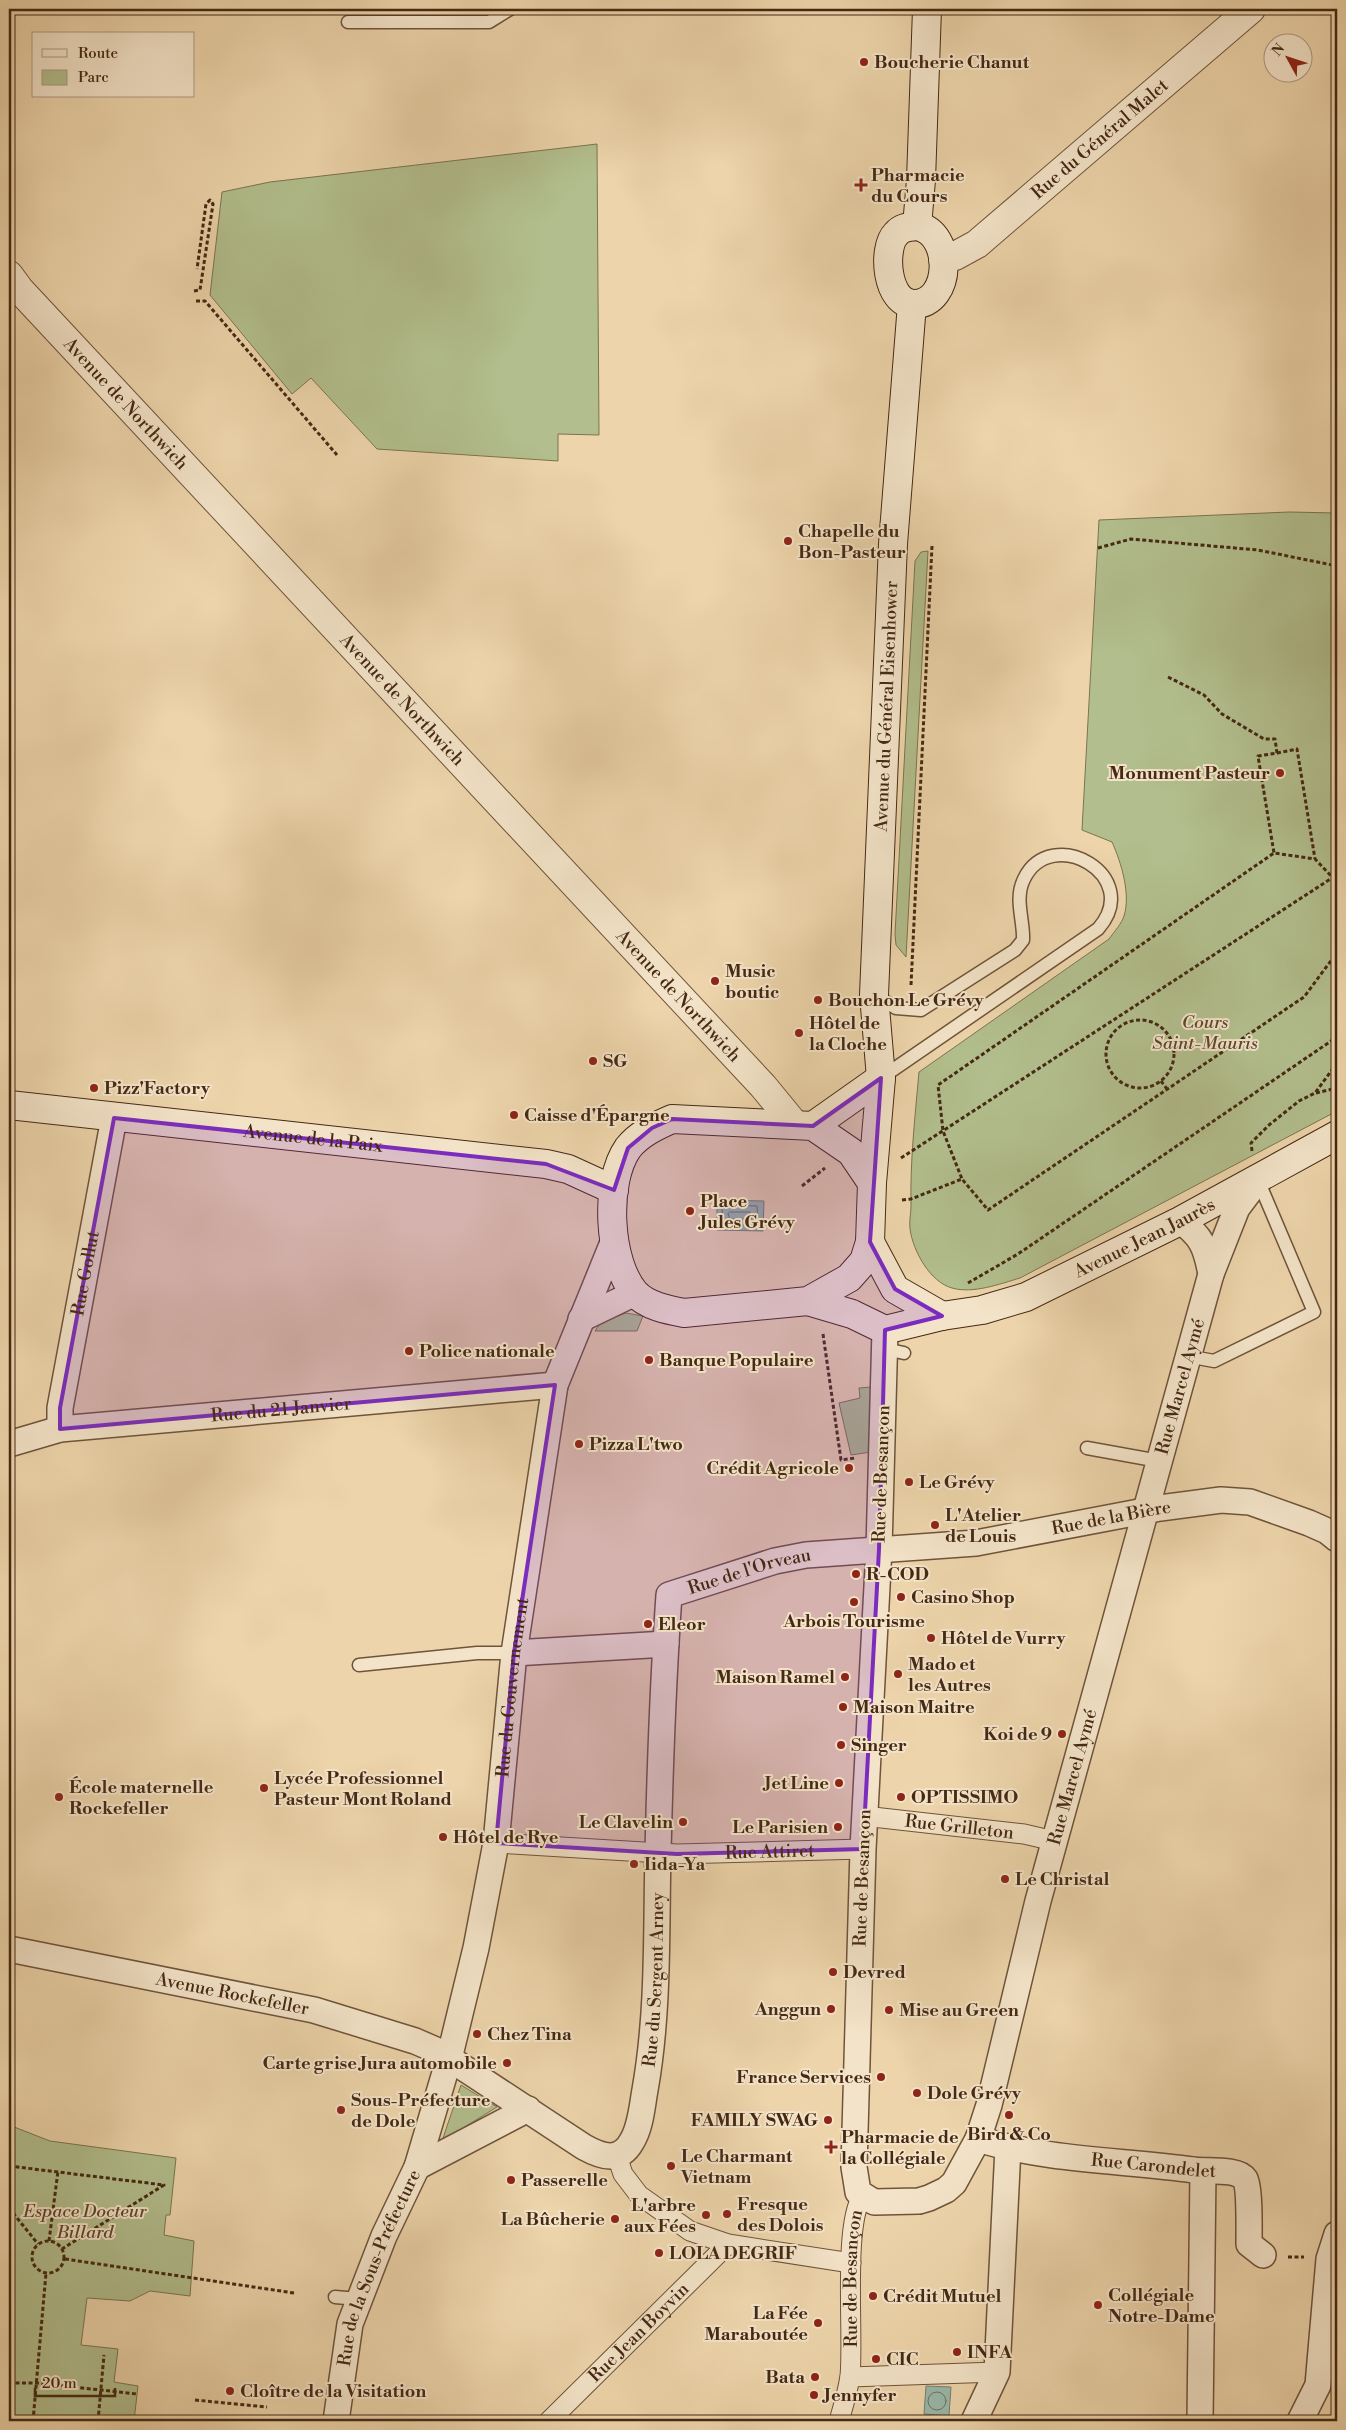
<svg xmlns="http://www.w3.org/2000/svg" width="1346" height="2430" font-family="'Libre Bodoni',serif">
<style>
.green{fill:#b2be8d;stroke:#7c7450}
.water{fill:#99b8a9;stroke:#777f6d}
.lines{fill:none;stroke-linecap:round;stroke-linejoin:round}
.shore{stroke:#6f705e;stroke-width:1}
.service-casing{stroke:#6f543a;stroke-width:15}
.pedestrian-casing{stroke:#6f543a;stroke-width:21}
.minor-casing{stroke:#6f543a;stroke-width:28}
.tertiary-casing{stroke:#6f543a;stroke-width:30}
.secondary-casing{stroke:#452914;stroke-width:30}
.path{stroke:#452914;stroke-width:3;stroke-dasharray:4 2.5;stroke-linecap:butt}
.service{stroke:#f3e3c8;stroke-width:12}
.pedestrian{stroke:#f3e3c8;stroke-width:19}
.minor{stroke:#f3e3c8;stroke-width:25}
.tertiary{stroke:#f3e3c8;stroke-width:28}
.secondary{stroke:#f3e3c8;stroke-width:28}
.marked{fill:#7b2cbf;fill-opacity:0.2;stroke:#7b2cbf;stroke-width:4;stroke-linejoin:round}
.poi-dot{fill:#8f2418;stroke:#f3e3c8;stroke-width:2}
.labels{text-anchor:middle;stroke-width:4;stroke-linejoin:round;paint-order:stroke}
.poi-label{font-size:18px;font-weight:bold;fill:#452914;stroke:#f3e3c8;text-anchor:start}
.street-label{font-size:18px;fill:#452914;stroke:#f3e3c8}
.park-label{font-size:18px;font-style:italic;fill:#5b472c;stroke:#f3e3c8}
</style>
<rect width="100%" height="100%" fill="#edd4aa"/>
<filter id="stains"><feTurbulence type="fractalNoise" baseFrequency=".004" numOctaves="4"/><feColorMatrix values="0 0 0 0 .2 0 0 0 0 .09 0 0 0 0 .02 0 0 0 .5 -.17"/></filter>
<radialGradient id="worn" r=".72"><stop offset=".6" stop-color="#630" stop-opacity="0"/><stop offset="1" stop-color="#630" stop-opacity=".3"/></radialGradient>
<g class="green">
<polygon points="597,144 599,435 558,434 558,461 377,449 311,378 292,394 210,295 222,192 270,182"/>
<path d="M1289,512L1337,513V1111L1020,1278C1000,1284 973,1294 952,1288C930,1282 913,1251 910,1229C909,1221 911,1213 911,1206C910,1161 915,1117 919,1072L1109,939C1114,932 1122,923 1124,916C1131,894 1121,862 1112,842L1082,830L1099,520Z"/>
<polygon points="928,551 906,957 896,945 895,934 915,561 921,552"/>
<polygon points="626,1313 643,1316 637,1331 595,1331 601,1322"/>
<polygon points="871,1387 871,1452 851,1455 839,1403 860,1398 859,1388"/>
<polygon points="461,2085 497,2107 442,2141"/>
<polygon points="9,2125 50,2141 176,2158 170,2215 166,2215 164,2235 194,2241 190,2296 150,2291 130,2301 87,2298 81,2345 118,2349 114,2382 138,2386 134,2421 9,2421"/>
</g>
<g class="water">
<polygon points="717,1200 764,1201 763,1231 717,1230"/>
<polygon points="926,2386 951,2387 949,2416 924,2414"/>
</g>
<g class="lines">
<g class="shore">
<polygon points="724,1205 757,1206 758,1225 723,1225 722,1208"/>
<polygon points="730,1212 750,1212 752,1218 750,1219 730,1219 728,1214"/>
<circle cx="937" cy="2401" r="9"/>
</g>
<g class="service-casing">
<g id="service">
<polyline points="348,22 489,22 510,9"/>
<path d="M874,995L896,1008L921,1010L1015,950L1023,940C1024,920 1014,899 1024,879C1051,823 1145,876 1098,929L881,1078"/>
<polyline points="885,1349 904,1353"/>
<polyline points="1187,1356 1214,1361 1314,1312 1258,1180"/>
<polyline points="1087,1448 1159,1461"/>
<polyline points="359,1665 477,1653 514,1653"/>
<polyline points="335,2297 358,2299"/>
</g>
</g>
<g class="pedestrian-casing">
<g id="pedestrian">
<path id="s1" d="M864,1816L1024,1834L1054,1841"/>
<path id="s2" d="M496,1843L677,1854L863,1849"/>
<polyline points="617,2156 623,2174 639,2195 690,2231 728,2244 851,2263"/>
<polyline points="850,2377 997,2372"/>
<path id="s3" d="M549,2421L728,2244"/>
<path id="s4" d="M839,2421C843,2407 848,2391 850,2376C854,2337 843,2225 862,2197"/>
</g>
</g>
<g class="minor-casing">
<g id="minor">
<path d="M1180,1221C1202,1236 1206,1248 1211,1274"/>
<polyline points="581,1319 635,1293"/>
<path id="s5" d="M885,1330L879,1549L863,1849L854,2167L858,2192L874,2202L919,2201L929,2198L946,2190L954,2183L978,2139L989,2105L1038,1901L1211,1274L1237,1208L1258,1180"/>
<path id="s6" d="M60,1429V1408L114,1118"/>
<path id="s7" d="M9,1444L60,1429L555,1385"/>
<polyline points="514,1653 666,1644"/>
<path id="s8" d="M9,1949L314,2010L415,2041L438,2051L584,2147C602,2157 620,2163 632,2141C641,2126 642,2106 645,2090C659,2011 656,1931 658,1852C660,1767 663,1681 669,1595L775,1561L806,1555L976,1543L1160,1508L1221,1500L1250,1502L1309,1523L1327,1531L1337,1539"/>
<path id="s9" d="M978,2139C1048,2161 1122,2160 1194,2170C1206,2172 1238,2168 1245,2179C1250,2188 1249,2231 1249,2244L1263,2255"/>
<polyline points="417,2167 528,2109"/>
<path id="s10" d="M336,2421L350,2324L384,2236L417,2167L449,2059L476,1948L496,1843L514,1653L555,1385L614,1240"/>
<polyline points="974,2421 997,2372 1008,2147"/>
<polyline points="1200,2421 1203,2171"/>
<polyline points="1300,2421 1318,2385 1329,2259 1337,2234"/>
</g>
</g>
<g class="tertiary-casing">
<g id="tertiary">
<path id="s11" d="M943,259L955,256L977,244L1251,9"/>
<path id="s12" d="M9,275L20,290L763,1086L795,1125"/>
</g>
</g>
<g class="secondary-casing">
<g id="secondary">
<polyline points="917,226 921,180 927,9"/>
<path d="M917,226C954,233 952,304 914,304C886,304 882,248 896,234C902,227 909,227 917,226Z"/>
<path id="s13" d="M9,1105L546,1164L568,1169L614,1190"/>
<polyline points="813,1126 881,1078"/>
<path id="s14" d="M872,1183L851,1152L813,1126L672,1119C656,1126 639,1134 628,1148C604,1182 608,1262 635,1293C647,1306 668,1310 684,1313L808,1301L849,1278L864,1261L870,1242L872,1183L881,1078L874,995L893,544L912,304"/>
<polyline points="870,1242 895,1289 942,1316"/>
<path id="s15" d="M808,1301L852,1314L885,1330L942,1316L982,1310L1026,1297L1180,1221L1337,1135"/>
</g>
</g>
<g class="path">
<polyline points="194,291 200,290 213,204 210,200 206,204 197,269"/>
<polyline points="196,301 205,301 337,455"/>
<polyline points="1098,548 1131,539 1258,550 1337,566"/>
<polyline points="1168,677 1204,695 1222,714 1264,739 1275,739 1277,753 1258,756 1274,853"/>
<polyline points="1277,753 1297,749 1315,859"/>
<polyline points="1337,865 1333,878 1337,875"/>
<polyline points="911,985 932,546"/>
<circle cx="1140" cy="1054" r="34"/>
<polyline points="1161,1081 1167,1089"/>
<polyline points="1316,1093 1337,1088"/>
<polyline points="1252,1151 1251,1143 1269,1125 1299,1101 1315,1093 1337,1063"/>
<polyline points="901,1158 1332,878"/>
<polyline points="802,1186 825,1168"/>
<polyline points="902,1200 911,1199 962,1179 988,1210 1304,997 1333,958 1333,878 1315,859 1274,853 938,1085 943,1131 962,1179"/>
<polyline points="968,1283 1018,1254 1337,1037"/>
<polyline points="823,1334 841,1460 855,1458"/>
<polyline points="9,2166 164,2185 62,2249"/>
<polyline points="9,2208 38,2244"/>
<circle cx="48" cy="2257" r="16"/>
<polyline points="49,2241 58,2171"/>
<polyline points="1288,2257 1304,2257"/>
<polyline points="65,2259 294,2293"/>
<polyline points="9,2383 37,2383 137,2394"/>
<polyline points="195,2400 267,2407"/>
<polyline points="33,2421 46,2273"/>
<polyline points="98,2421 104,2355"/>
</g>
<use href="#service" class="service"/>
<use href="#pedestrian" class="pedestrian"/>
<use href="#minor" class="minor"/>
<use href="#tertiary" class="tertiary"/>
<use href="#secondary" class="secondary"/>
</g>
<path class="marked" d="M881,1078L870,1242L895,1289L942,1316L885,1330L879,1549L863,1849L677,1854L496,1843L514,1653L555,1385L60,1429V1408L114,1118L546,1164L614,1190L628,1148L652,1128L672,1119L813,1126Z"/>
<g class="poi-dot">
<circle cx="864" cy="62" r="5"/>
<path d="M858.5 177.5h5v5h5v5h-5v5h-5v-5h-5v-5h5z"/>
<circle cx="788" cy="541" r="5"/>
<circle cx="1280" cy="773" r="5"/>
<circle cx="715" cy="981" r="5"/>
<circle cx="818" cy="1000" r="5"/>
<circle cx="799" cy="1033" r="5"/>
<circle cx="593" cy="1061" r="5"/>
<circle cx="94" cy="1088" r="5"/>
<circle cx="514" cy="1115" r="5"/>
<circle cx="690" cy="1211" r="5"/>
<circle cx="409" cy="1351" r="5"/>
<circle cx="649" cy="1360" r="5"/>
<circle cx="579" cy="1444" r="5"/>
<circle cx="849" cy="1468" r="5"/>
<circle cx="909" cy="1482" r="5"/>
<circle cx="935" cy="1525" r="5"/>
<circle cx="856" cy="1574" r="5"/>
<circle cx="901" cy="1597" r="5"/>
<circle cx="854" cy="1602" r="5"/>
<circle cx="648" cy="1624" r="5"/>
<circle cx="931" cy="1638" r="5"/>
<circle cx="898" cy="1674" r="5"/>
<circle cx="845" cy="1677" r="5"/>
<circle cx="843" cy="1707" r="5"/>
<circle cx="1062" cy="1734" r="5"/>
<circle cx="841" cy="1745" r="5"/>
<circle cx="839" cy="1783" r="5"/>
<circle cx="264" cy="1788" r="5"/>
<circle cx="59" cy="1797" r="5"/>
<circle cx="901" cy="1797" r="5"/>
<circle cx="683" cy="1822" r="5"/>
<circle cx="838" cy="1827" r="5"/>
<circle cx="443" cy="1837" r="5"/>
<circle cx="634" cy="1864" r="5"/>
<circle cx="1005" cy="1879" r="5"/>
<circle cx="833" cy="1972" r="5"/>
<circle cx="831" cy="2009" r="5"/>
<circle cx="889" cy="2010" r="5"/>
<circle cx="477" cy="2034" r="5"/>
<circle cx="507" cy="2063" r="5"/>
<circle cx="881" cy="2077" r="5"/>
<circle cx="917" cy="2093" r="5"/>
<circle cx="341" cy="2110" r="5"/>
<circle cx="1009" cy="2115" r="5"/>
<circle cx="828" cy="2120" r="5"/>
<path d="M828.5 2139.5h5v5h5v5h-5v5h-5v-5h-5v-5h5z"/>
<circle cx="671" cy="2166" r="5"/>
<circle cx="511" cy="2180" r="5"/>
<circle cx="727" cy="2214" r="5"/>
<circle cx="706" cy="2215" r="5"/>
<circle cx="615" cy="2219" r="5"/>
<circle cx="659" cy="2253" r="5"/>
<circle cx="873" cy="2296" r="5"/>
<circle cx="1098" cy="2305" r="5"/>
<circle cx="818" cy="2323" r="5"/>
<circle cx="957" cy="2352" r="5"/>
<circle cx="876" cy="2359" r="5"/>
<circle cx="815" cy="2377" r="5"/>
<circle cx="230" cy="2391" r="5"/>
<circle cx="814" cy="2395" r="5"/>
</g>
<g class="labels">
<g class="poi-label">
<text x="874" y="68">Boucherie Chanut</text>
<text x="871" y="181">Pharmacie<tspan x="871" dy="21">du Cours</tspan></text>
<text x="798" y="537">Chapelle du<tspan x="798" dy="21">Bon-Pasteur</tspan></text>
<text x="1270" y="779" text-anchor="end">Monument Pasteur</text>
<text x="725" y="977">Music<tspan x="725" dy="21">boutic</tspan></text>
<text x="828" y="1006">Bouchon Le Grévy</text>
<text x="809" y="1029">Hôtel de<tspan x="809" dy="21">la Cloche</tspan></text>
<text x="603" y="1067">SG</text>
<text x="104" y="1094">Pizz'Factory</text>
<text x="524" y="1121">Caisse d'Épargne</text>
<text x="700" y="1207">Place<tspan x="700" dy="21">Jules Grévy</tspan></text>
<text x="419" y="1357">Police nationale</text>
<text x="659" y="1366">Banque Populaire</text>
<text x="589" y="1450">Pizza L'two</text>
<text x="839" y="1474" text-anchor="end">Crédit Agricole</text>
<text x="919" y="1488">Le Grévy</text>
<text x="945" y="1521">L'Atelier<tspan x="945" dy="21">de Louis</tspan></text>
<text x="866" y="1580">R-COD</text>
<text x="911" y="1603">Casino Shop</text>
<text x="854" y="1627" text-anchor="middle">Arbois Tourisme</text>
<text x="658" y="1630">Eleor</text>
<text x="941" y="1644">Hôtel de Vurry</text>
<text x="908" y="1670">Mado et<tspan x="908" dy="21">les Autres</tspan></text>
<text x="835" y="1683" text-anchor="end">Maison Ramel</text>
<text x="853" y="1713">Maison Maitre</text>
<text x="1052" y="1740" text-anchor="end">Koi de 9</text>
<text x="851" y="1751">Singer</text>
<text x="274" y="1784">Lycée Professionnel<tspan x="274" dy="21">Pasteur Mont Roland</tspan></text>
<text x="829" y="1789" text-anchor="end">Jet Line</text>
<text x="69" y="1793">École maternelle<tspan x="69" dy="21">Rockefeller</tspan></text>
<text x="911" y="1803">OPTISSIMO</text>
<text x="673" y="1828" text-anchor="end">Le Clavelin</text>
<text x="828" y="1833" text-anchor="end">Le Parisien</text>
<text x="453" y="1843">Hôtel de Rye</text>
<text x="644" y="1870">Iida-Ya</text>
<text x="1015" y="1885">Le Christal</text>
<text x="843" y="1978">Devred</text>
<text x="821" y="2015" text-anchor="end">Anggun</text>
<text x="899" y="2016">Mise au Green</text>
<text x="487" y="2040">Chez Tina</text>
<text x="497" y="2069" text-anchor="end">Carte grise Jura automobile</text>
<text x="871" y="2083" text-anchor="end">France Services</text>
<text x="927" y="2099">Dole Grévy</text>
<text x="351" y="2106">Sous-Préfecture<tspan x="351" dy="21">de Dole</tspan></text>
<text x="818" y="2126" text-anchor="end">FAMILY SWAG</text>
<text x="1009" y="2140" text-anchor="middle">Bird &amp; Co</text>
<text x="841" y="2143">Pharmacie de<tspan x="841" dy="21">la Collégiale</tspan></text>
<text x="681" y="2162">Le Charmant<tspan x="681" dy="21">Vietnam</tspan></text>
<text x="521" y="2186">Passerelle</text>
<text x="737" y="2210">Fresque<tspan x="737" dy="21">des Dolois</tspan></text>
<text x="696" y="2211" text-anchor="end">L'arbre<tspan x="696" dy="21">aux Fées</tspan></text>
<text x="605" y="2225" text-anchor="end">La Bûcherie</text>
<text x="669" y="2259">LOLA DEGRIF</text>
<text x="1108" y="2301">Collégiale<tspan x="1108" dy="21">Notre-Dame</tspan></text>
<text x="883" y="2302">Crédit Mutuel</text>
<text x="808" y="2319" text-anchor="end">La Fée<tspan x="808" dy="21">Maraboutée</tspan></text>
<text x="967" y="2358">INFA</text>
<text x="886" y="2365">CIC</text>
<text x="805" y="2383" text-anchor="end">Bata</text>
<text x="240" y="2397">Cloître de la Visitation</text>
<text x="824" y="2401">Jennyfer</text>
</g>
<g class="street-label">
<text dy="6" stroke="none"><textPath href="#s11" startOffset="199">Rue du Général Malet</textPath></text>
<text dy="6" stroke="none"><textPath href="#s12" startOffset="174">Avenue de Northwich</textPath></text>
<text dy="6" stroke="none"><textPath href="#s12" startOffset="579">Avenue de Northwich</textPath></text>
<text dy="6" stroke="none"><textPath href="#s14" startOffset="1235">Avenue du Général Eisenhower</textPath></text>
<text dy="6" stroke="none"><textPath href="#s12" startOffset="984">Avenue de Northwich</textPath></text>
<text dy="6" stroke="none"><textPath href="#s13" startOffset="306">Avenue de la Paix</textPath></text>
<text dy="6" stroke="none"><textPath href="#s15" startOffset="360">Avenue Jean Jaurès</textPath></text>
<text dy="6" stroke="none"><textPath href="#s6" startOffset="158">Rue Gollut</textPath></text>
<text dy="6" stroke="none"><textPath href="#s5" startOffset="1796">Rue Marcel Aymé</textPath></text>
<text dy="6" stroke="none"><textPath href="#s7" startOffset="275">Rue du 21 Janvier</textPath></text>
<text transform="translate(881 1474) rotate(-88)" y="6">Rue de Besançon</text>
<text dy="6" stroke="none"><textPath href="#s8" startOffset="1672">Rue de la Bière</textPath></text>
<text dy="6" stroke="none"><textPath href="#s8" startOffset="1305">Rue de l'Orveau</textPath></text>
<text dy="6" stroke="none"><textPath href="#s10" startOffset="759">Rue du Gouvernement</textPath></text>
<text dy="6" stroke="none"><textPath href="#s5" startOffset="1391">Rue Marcel Aymé</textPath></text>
<text dy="6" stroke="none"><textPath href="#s1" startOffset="96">Rue Grilleton</textPath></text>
<text dy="6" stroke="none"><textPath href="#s2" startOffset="274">Rue Attiret</textPath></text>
<text transform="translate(862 1878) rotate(-88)" y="6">Rue de Besançon</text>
<text dy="6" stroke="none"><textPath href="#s8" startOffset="836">Rue du Sergent Arney</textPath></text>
<text dy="6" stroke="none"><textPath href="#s8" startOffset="228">Avenue Rockefeller</textPath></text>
<text dy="6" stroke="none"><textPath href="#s9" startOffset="178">Rue Carondelet</textPath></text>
<text dy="6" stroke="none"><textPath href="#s10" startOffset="160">Rue de la Sous-Préfecture</textPath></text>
<text dy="6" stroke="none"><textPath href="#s4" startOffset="144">Rue de Besançon</textPath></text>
<text dy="6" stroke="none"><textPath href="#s3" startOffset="126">Rue Jean Boyvin</textPath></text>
</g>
<g class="park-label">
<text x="1205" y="1028">Cours<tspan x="1205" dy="21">Saint-Mauris</tspan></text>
<text x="85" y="2217">Espace Docteur<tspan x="85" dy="21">Billard</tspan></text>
</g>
</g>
<rect width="1346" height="2430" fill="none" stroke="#edd4aa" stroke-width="30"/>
<rect x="10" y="10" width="1326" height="2410" fill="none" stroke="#452914" stroke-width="2.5"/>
<rect x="15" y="15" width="1316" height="2400" fill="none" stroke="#452914"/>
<rect x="32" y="32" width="162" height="65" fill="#f3e3c8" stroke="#ad9980"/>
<rect x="42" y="49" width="25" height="8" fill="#f3e3c8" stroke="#ad9980"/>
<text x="78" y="58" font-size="15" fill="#452914">Route</text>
<rect x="42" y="70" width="25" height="15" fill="#b2be8d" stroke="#ad9980"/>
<text x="78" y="82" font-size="15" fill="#452914">Parc</text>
<g transform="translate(1288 58) rotate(310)"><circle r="24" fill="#f3e3c8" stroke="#ad9980"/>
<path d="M0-4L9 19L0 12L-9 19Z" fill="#8f2418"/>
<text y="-8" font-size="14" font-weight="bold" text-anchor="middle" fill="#452914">N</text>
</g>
<path d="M35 2388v8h80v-8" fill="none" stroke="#452914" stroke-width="2.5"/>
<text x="42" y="2388" font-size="15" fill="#452914" stroke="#f3e3c8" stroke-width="4" paint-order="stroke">20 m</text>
<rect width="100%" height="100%" filter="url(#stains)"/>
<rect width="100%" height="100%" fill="url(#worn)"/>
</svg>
